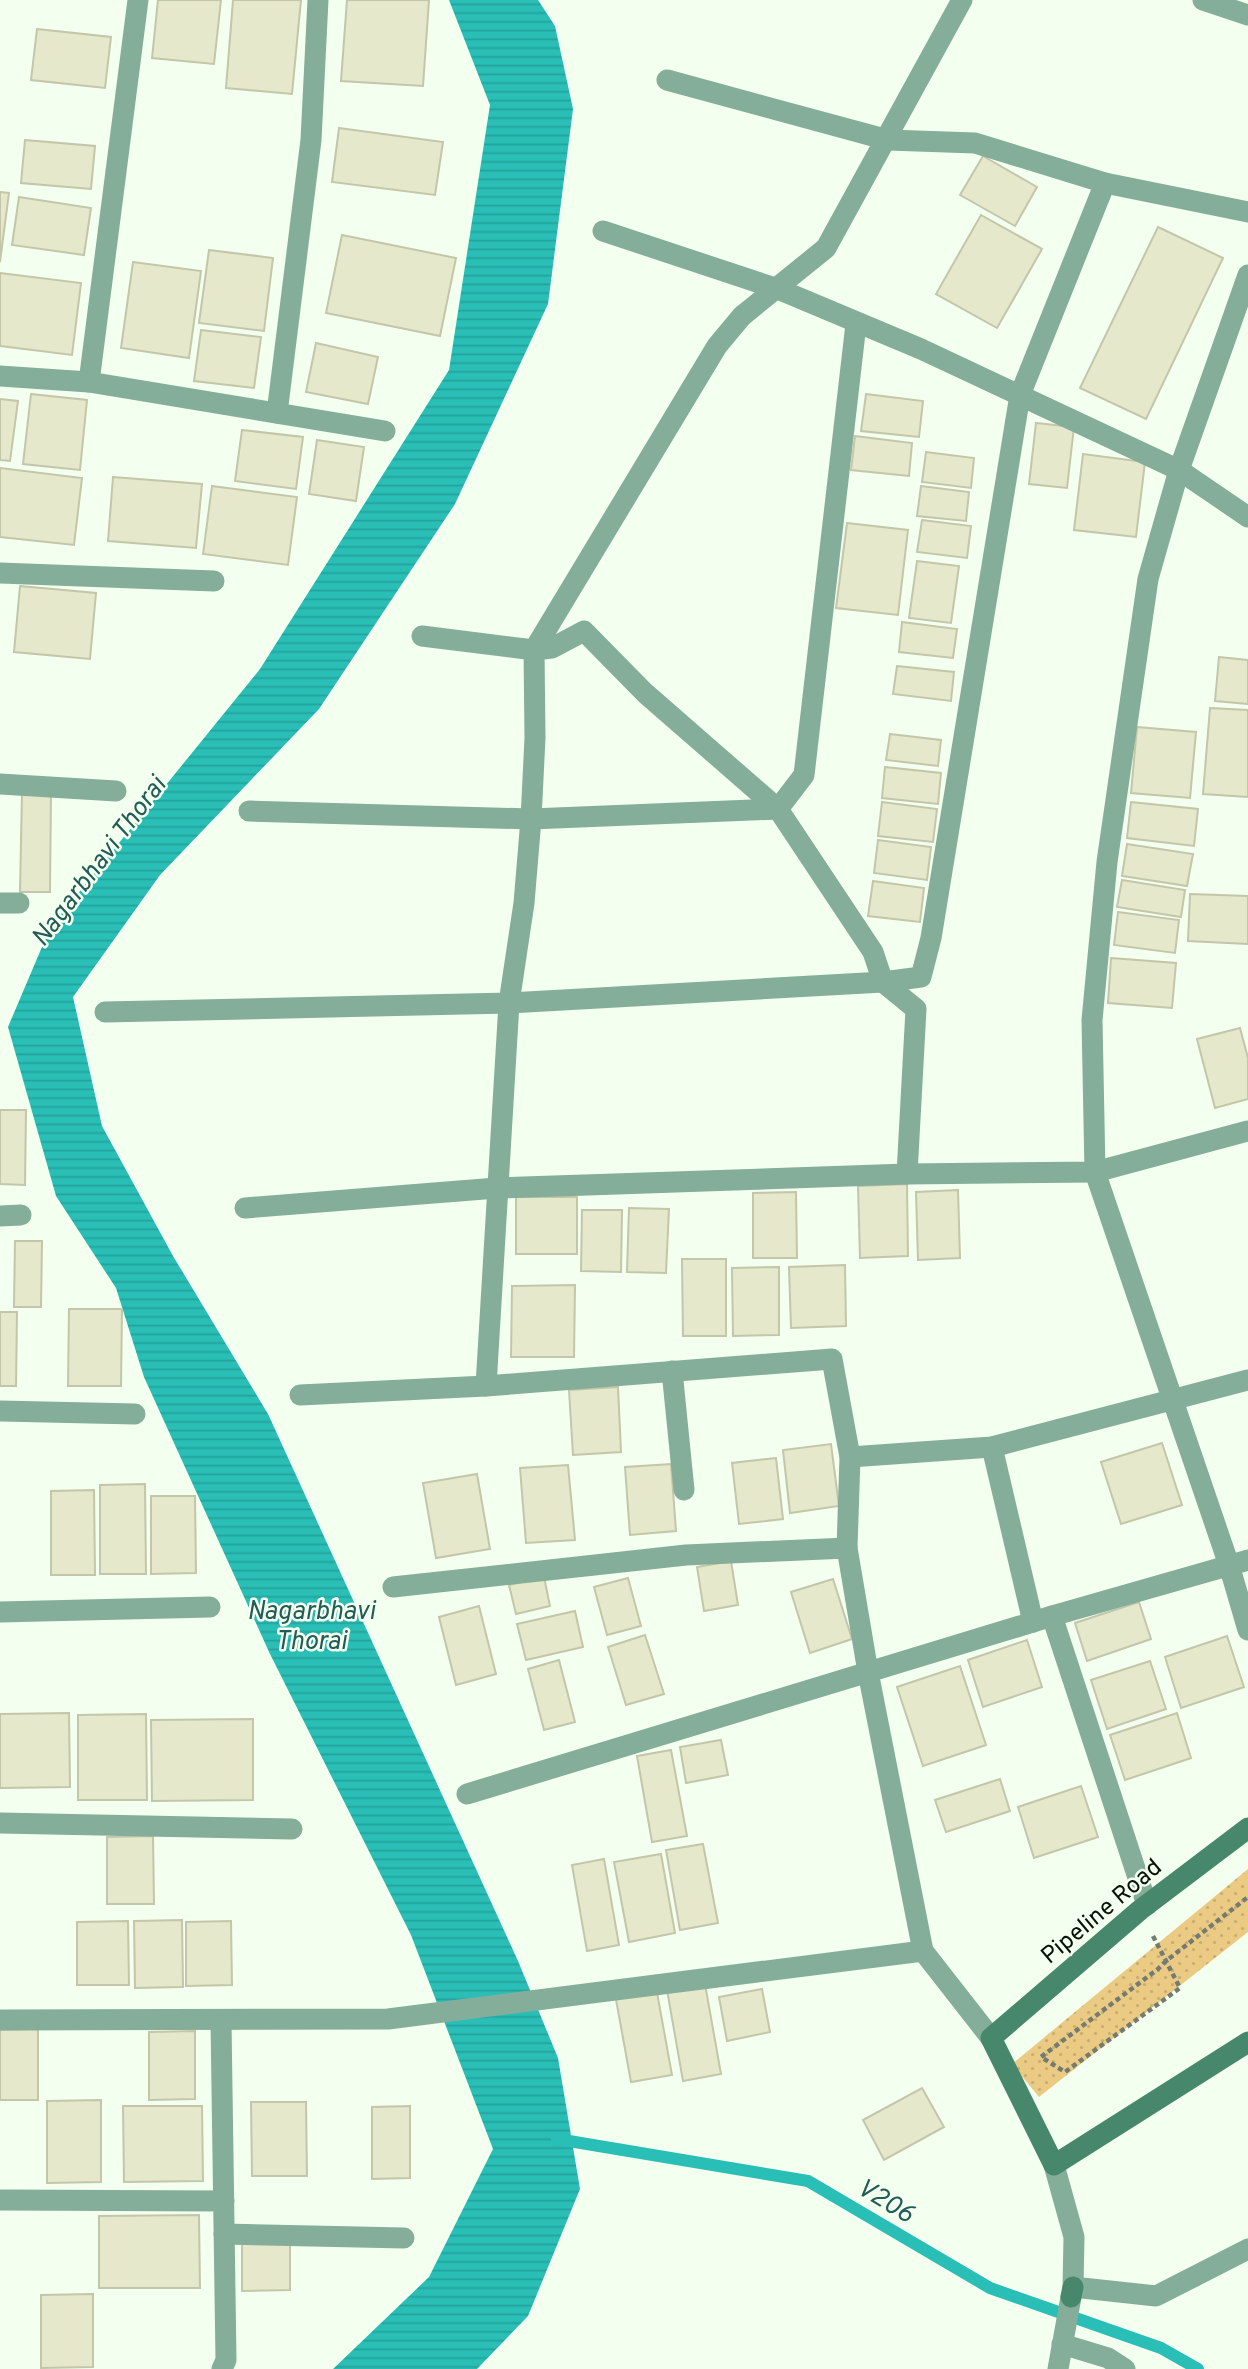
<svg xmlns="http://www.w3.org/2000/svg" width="1248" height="2369" font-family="Overpass,sans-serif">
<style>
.park{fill:url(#park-dots)}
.water{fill:url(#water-rules)}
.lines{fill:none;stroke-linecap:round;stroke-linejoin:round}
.stream{stroke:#29beb6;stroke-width:12}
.building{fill:#e5e8ca;stroke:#c3c6a9;stroke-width:2}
.path{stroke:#747c71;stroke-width:4.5;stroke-dasharray:5 3.5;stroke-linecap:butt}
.street{stroke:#85ae9a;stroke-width:21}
.secondary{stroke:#47886c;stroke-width:21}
.labels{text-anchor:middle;stroke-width:5;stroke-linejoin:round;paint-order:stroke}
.street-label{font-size:24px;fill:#0b1109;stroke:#f3ffef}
.water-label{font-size:26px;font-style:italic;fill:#225b57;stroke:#f3ffef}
</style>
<defs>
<pattern id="park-dots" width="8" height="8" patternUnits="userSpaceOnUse" patternTransform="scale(1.75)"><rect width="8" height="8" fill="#ebcb83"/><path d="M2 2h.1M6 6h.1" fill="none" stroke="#c8ad70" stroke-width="1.8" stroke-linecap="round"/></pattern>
<pattern id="water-rules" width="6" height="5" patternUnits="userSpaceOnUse" patternTransform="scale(1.75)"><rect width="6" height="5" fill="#29beb6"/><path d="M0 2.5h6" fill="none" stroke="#23a29b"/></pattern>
</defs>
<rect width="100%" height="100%" fill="#f3ffef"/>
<polygon class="park" points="1248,1869 1248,1932 1039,2097 1012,2064"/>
<polygon class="water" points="449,0 538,0 555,26 573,109 548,304 455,504 319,709 160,875 73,997 102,1126 173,1256 268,1414 518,1961 558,2058 580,2189 528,2316 477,2369 333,2369 429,2277 493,2149 411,1935 270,1654 144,1377 116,1288 56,1196 8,1027 50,928 260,669 449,370 490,105"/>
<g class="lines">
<polyline class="stream" points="557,2139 808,2181 990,2288 1161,2348 1198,2369"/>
</g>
<g class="building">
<polygon points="158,0 221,0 214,64 152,58"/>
<polygon points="233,0 301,0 292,94 226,88"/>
<polygon points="347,0 429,0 423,86 341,81"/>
<polygon points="37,29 111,37 105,88 31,80"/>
<polygon points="339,128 443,142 435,195 332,182"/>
<polygon points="25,140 95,146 91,189 21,183"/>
<polygon points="983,156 1037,187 1015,226 960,195"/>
<polygon points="0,192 9,193 0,262"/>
<polygon points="19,197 91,208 84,255 12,245"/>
<polygon points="981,215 1042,249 997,328 936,294"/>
<polygon points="1158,227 1223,258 1146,419 1080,388"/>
<polygon points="342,235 456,258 440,336 326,313"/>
<polygon points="209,250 273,258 264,331 199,323"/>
<polygon points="133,262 201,271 189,358 121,348"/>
<polygon points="0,273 81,283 72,355 0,346"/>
<polygon points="201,330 261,337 254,388 194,381"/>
<polygon points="316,343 378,357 368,404 306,392"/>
<polygon points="31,394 87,400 80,470 23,464"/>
<polygon points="866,394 923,401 919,437 861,431"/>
<polygon points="0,399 18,401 10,461 0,460"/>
<polygon points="1036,423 1074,427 1067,488 1029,484"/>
<polygon points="242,430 303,437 296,489 235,481"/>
<polygon points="855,436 912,443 909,476 851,470"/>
<polygon points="317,440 364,447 356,501 309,494"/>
<polygon points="926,452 974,458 971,488 922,482"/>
<polygon points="1083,454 1145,462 1136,537 1074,530"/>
<polygon points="0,468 82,478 74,545 0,537"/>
<polygon points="113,477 202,484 196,548 108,541"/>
<polygon points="212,486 297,497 288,565 203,554"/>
<polygon points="921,486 969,492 966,521 917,516"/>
<polygon points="922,520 971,526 967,558 917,552"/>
<polygon points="847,523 908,530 898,615 836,608"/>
<polygon points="917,561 959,566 951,623 909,618"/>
<polygon points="20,586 96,593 90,659 14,652"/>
<polygon points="902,622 957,629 953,658 899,652"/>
<polygon points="1219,657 1248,660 1248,704 1215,701"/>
<polygon points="897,666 954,672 951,701 893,694"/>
<polygon points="1210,708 1248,710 1248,797 1203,794"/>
<polygon points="1137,727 1196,732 1190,798 1131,793"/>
<polygon points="890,734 941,740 938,766 886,760"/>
<polygon points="885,767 941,773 938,804 882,798"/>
<polygon points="22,792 51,792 50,892 20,892"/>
<polygon points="882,802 937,809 933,842 878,836"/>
<polygon points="1131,802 1198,809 1194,846 1127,838"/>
<polygon points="878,840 931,847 927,880 874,873"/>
<polygon points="1127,844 1193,854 1187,886 1122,876"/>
<polygon points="1122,880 1185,890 1181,917 1117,907"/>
<polygon points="873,881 924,888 920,922 868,916"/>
<polygon points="1190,894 1248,896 1248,944 1188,941"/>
<polygon points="1118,912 1179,920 1175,953 1114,945"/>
<polygon points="1111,958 1176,963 1172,1008 1108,1003"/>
<polygon points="1240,1028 1248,1058 1248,1099 1215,1108 1197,1039"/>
<polygon points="0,1110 26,1110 25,1185 0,1184"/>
<polygon points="907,1184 908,1256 860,1258 858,1186"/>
<polygon points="958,1190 960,1258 918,1260 916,1192"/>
<polygon points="796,1192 797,1258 753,1258 753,1193"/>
<rect x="516" y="1197" width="61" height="57"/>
<polygon points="629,1208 669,1209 666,1273 627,1272"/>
<polygon points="582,1210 622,1210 621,1272 581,1271"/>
<polygon points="15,1241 42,1241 41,1307 14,1307"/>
<polygon points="682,1259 726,1259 726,1336 683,1336"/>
<polygon points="845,1265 846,1326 791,1328 789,1267"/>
<polygon points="779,1267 779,1335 733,1336 732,1268"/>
<polygon points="575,1285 574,1357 511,1357 512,1286"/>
<polygon points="69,1309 122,1309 121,1386 68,1386"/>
<polygon points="0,1312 17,1312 16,1386 0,1386"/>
<polygon points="618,1387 621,1452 573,1455 569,1390"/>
<polygon points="1162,1443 1182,1505 1121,1524 1101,1462"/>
<polygon points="831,1444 839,1506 790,1513 783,1450"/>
<polygon points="776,1458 783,1519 739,1524 732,1463"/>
<polygon points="671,1464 676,1531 630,1535 625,1467"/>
<polygon points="568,1465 575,1540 526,1543 520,1468"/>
<polygon points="477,1474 490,1549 436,1558 423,1483"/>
<polygon points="145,1484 146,1574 100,1574 100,1485"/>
<polygon points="94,1490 95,1575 51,1575 51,1491"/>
<polygon points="151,1496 195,1496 196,1573 151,1574"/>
<polygon points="731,1561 738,1605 704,1611 697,1567"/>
<polygon points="544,1577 550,1606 516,1614 509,1585"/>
<polygon points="628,1578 641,1626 607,1635 594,1587"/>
<polygon points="833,1579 852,1639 810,1653 791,1592"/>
<polygon points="1139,1602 1151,1639 1087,1661 1075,1623"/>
<polygon points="479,1606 496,1674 456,1685 439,1617"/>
<polygon points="575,1611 583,1647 526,1660 517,1624"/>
<polygon points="645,1635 664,1694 626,1705 608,1647"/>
<polygon points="1227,1636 1244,1687 1181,1708 1165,1657"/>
<polygon points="1027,1640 1042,1687 983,1707 968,1660"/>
<polygon points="559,1660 575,1722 544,1730 528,1669"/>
<polygon points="1150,1661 1166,1709 1107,1729 1091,1680"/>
<polygon points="960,1666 986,1745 923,1766 897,1687"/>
<polygon points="69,1713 70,1787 0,1788 0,1714"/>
<polygon points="1177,1713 1191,1758 1125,1780 1110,1735"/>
<polygon points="146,1714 147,1800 78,1800 78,1715"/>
<polygon points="253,1719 253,1800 152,1801 151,1720"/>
<polygon points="721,1740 728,1775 686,1783 680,1747"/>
<polygon points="671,1750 687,1836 652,1842 637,1756"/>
<polygon points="1000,1779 1010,1811 946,1832 935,1800"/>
<polygon points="1081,1786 1098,1837 1034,1858 1018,1807"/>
<polygon points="153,1836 154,1904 107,1904 107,1837"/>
<polygon points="703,1844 718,1923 680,1930 666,1850"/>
<polygon points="661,1854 675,1933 629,1942 614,1862"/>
<polygon points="604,1859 619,1945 587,1951 572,1865"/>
<polygon points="182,1920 183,1987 135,1988 134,1921"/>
<polygon points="128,1921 129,1985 77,1985 77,1922"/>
<polygon points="231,1921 232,1985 186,1986 186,1922"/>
<polygon points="705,1984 721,2074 683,2081 667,1990"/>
<polygon points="656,1987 672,2075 631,2082 615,1994"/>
<polygon points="762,1989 770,2032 727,2041 719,1997"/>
<polygon points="38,2029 38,2100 0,2100 0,2030"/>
<polygon points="195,2031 195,2099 149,2100 149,2032"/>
<polygon points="922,2088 944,2127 884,2160 863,2120"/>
<polygon points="101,2100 101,2182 47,2183 47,2101"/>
<polygon points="251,2102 306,2102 307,2176 252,2176"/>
<polygon points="123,2106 202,2106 203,2181 124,2182"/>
<polygon points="410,2106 410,2178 372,2179 372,2107"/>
<polygon points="199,2215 200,2288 99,2288 99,2216"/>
<polygon points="242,2242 290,2242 290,2290 242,2291"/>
<polygon points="93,2294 93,2367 41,2368 41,2295"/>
</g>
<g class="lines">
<polyline class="path" points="1153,1936 1180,1988 1065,2072 1041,2057 1158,1969 1166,1961 1248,1897"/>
<g class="street">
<polyline points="1203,0 1248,15"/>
<polyline points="667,80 888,140 975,143 1105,183 1248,212"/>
<polyline points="603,231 778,289 921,349 1179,470 1248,517"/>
<polyline points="1248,275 1179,470 1148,579 1107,862 1092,1020 1095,1172 1229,1565 1248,1630"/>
<polyline points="0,376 89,382 385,431"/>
<polyline points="89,382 138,0"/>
<polyline points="277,413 311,140 318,0"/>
<polyline points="0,573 214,581"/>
<polyline points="422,636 534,650 535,738 531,819 524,903 509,1003 486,1386"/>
<polyline points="0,784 116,791"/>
<polyline points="249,811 531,819 778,809 804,775 856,324"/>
<polyline points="0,903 19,903"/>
<polyline points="105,1012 509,1003 883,982 921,977 931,938 1020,395 1105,183"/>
<polyline points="907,1174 916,1009 883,982 873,952 778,809 645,693 584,631 552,648 534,650 717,346 742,316 826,248 962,0"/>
<polyline points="245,1208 497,1188 907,1174 1095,1172 1248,1131"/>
<polyline points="0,1216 21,1215"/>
<polyline points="672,1371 684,1490"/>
<polyline points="300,1395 486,1386 832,1359 850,1457 847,1548 868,1672 923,1951"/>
<polyline points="0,1411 135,1414"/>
<polyline points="992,1447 1033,1622 1052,1616 1147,1905"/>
<polyline points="850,1457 992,1447 1248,1380"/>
<polyline points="393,1587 686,1555 847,1548"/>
<polyline points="0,1612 210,1607"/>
<polyline points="1052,1616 1248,1560"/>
<polyline points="467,1794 1033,1622"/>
<polyline points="0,1823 292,1829"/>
<polyline points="0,2020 388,2019 923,1951 991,2038"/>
<polyline points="221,2021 226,2360 222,2369"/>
<polyline points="1054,2165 1074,2237 1073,2287 1156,2296 1248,2249"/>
<polyline points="0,2200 224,2201"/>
<polyline points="224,2234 404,2238"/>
<polyline points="1062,2344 1108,2358 1125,2369"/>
<polyline points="1058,2369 1071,2297"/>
</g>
<g class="secondary">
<polyline points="1248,1828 1140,1910 991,2038 1054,2165 1248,2042"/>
<polyline points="1071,2297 1073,2287"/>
</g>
</g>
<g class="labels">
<g class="street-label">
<text transform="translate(1101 1911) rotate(-40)" y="8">Pipeline Road</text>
</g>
<g class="water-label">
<text transform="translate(98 861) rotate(-53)" y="9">Nagarbhavi Thorai</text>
<text x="311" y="1619">Nagarbhavi<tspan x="311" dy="30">Thorai</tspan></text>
<text transform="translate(886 2200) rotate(31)" y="9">V206</text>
</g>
</g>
</svg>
